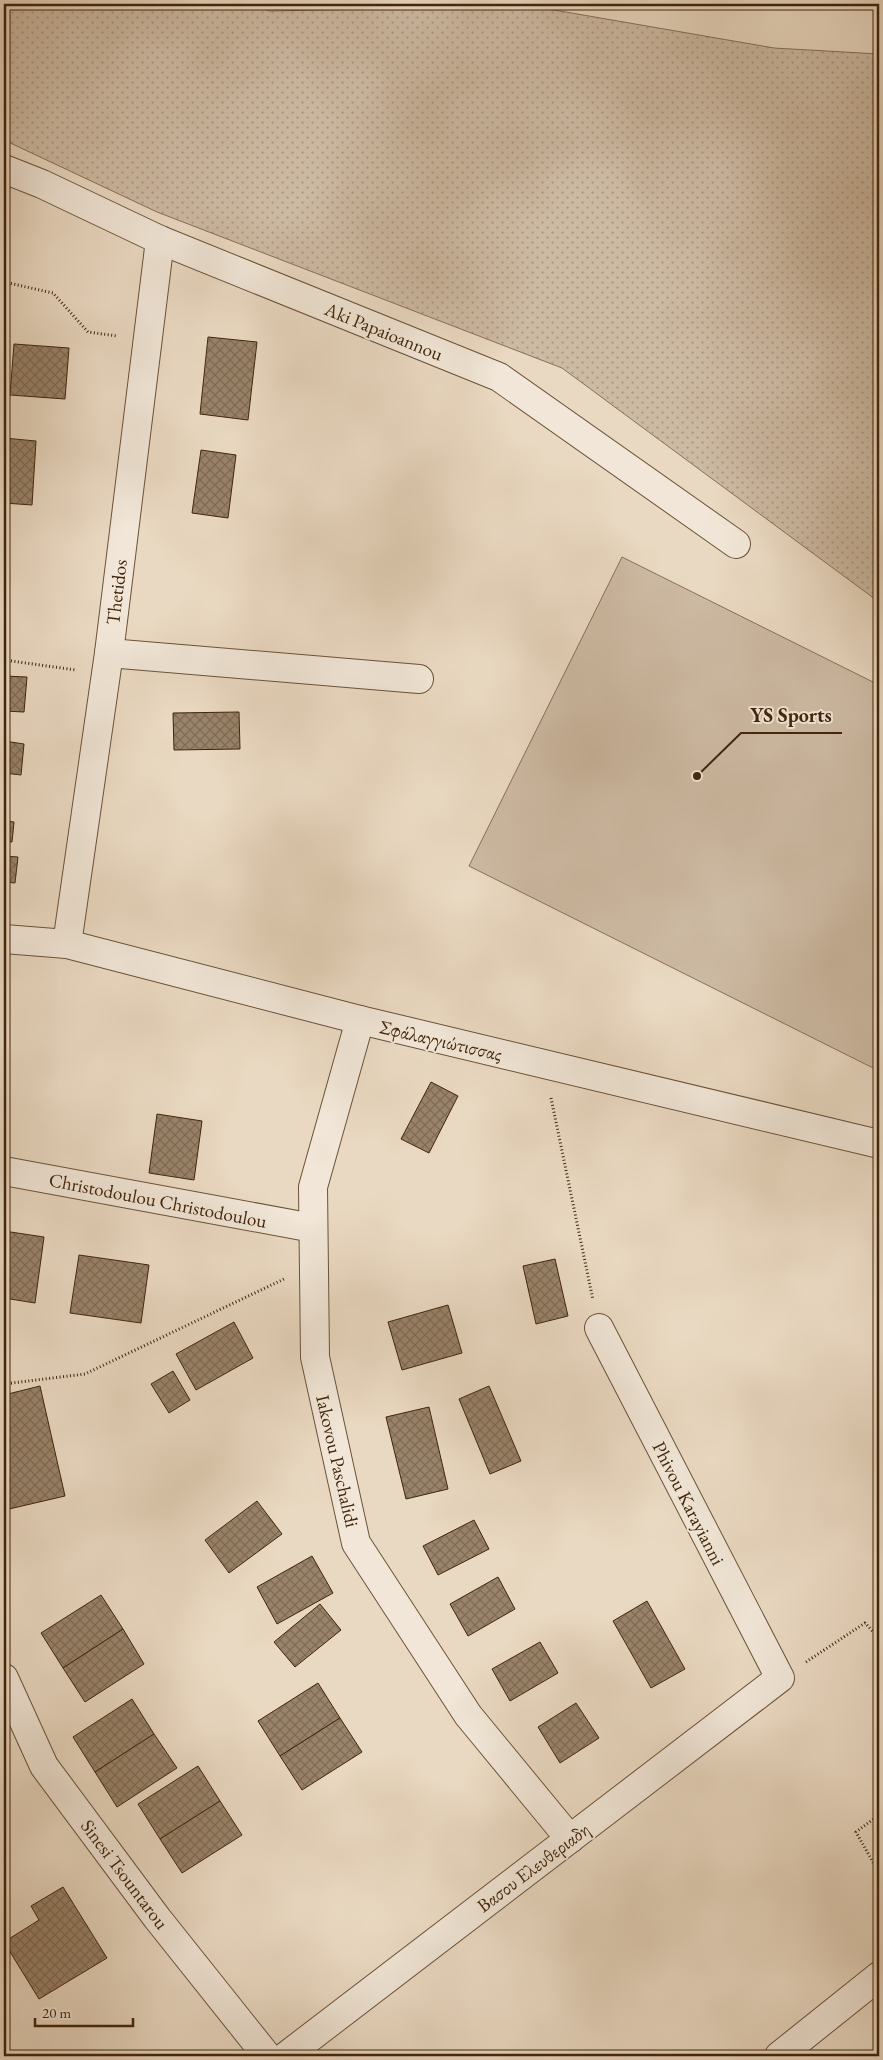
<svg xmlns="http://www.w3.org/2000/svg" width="883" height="2060" font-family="'EB Garamond',serif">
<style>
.grass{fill:url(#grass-dots);stroke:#877057}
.pitch{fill:#cdbaa3;stroke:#877057}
.building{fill:url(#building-cross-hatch);stroke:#41250b}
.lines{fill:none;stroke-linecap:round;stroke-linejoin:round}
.minor-casing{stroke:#6b5239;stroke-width:30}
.path{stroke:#41250b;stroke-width:3;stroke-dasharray:1 2.5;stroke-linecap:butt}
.minor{stroke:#f1e6d7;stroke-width:28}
.labels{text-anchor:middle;stroke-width:4;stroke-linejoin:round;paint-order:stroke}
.street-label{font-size:19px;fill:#41250b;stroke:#f1e6d7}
.leader{fill:none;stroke:#41250b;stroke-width:2}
.callout-dot{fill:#41250b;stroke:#f1e6d7;stroke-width:2}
.callout-label{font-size:20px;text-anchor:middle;font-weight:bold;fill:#41250b;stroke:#f1e6d7;stroke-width:4;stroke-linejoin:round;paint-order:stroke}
</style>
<defs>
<pattern id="grass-dots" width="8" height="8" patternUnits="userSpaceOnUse" patternTransform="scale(1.25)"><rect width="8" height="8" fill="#cdbaa3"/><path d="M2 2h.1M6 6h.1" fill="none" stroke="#a89783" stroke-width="1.8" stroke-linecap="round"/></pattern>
<pattern id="building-cross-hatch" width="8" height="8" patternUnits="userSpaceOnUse" patternTransform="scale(1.25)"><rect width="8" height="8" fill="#99836a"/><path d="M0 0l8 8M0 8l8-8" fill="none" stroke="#7e6b55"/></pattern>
</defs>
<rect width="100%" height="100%" fill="#ead9c2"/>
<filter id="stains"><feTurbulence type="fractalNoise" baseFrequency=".004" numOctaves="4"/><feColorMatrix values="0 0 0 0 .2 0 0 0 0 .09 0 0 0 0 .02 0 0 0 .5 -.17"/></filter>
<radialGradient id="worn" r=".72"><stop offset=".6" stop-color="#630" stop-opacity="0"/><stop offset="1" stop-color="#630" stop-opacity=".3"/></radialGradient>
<polygon class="grass" points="4,4 255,4 269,11 531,6 774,48 879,54 879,602 562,368 157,212 4,140"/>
<polygon class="pitch" points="622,557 879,685 879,1071 469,866"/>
<g class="building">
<polygon points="208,337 257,342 248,420 200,414"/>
<polygon points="14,344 69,348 65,399 10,395"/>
<polygon points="4,438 36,441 32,505 4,503"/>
<polygon points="201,450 236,455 228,518 192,513"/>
<polygon points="4,676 27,677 24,712 4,711"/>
<polygon points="239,712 240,749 174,750 173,713"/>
<polygon points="4,741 24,744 21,775 4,773"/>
<polygon points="4,821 14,822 12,842 4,841"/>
<polygon points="4,856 18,857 15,883 4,882"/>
<polygon points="431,1082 458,1096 429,1153 401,1139"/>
<polygon points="157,1114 202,1121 194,1180 149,1173"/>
<polygon points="4,1231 44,1237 35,1303 4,1298"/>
<polygon points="79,1255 149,1265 141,1323 70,1313"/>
<polygon points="555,1259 568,1316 536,1324 523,1266"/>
<polygon points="448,1305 462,1353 402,1370 388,1322"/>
<polygon points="234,1322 253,1358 196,1390 176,1354"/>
<polygon points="173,1371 190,1400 169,1413 151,1384"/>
<polygon points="40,1386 65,1496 9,1509 4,1485 4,1395"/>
<polygon points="489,1386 521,1461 490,1474 459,1399"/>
<polygon points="429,1407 448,1489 406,1499 386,1417"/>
<polygon points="257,1501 282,1534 229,1573 205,1540"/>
<polygon points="474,1520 489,1549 438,1575 423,1546"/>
<polygon points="312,1556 333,1593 277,1624 257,1587"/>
<polygon points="498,1577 515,1609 468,1636 450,1604"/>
<polygon points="101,1595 123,1629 63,1668 41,1633"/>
<polygon points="647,1601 685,1669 651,1688 613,1621"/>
<polygon points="320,1604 341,1630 295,1667 274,1642"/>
<polygon points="123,1629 144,1664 85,1702 63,1668"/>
<polygon points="540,1642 558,1673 510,1701 492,1669"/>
<polygon points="318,1683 340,1718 280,1756 258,1721"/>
<polygon points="132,1699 154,1734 95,1772 73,1737"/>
<polygon points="576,1703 599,1738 560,1763 538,1727"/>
<polygon points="340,1718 362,1752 302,1790 280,1756"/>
<polygon points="154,1734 177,1768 117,1807 95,1772"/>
<polygon points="198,1766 220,1801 160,1839 138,1804"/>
<polygon points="220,1801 242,1835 182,1873 160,1839"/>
<polygon points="63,1887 107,1958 39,1999 4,1942 39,1920 31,1906"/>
</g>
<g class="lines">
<g class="minor-casing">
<g id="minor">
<polyline points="4,169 42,184 160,240 499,377 736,544"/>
<polyline points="109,653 419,679"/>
<polyline points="4,939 67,944 360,1020 879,1144"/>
<polyline points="67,944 109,653 160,240"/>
<polyline points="360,1020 313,1187 315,1357 356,1543 468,1715 570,1839"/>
<polyline points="4,1171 313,1228"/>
<polyline points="4,1678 44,1766 157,1918 267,2056"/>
<polyline points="286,2056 780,1678 599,1328"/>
<polyline points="779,2056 879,1976"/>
</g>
</g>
<g class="path">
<polyline points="4,282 53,293 88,332 117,336"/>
<polyline points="4,660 76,670"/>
<polyline points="551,1098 593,1300"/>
<polyline points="4,1384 85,1374 284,1279"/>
<polyline points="806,1662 865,1623 879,1638"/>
<polyline points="879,1815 856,1832 879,1873"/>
</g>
<use href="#minor" class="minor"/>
</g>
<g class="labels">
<g class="street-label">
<text transform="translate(384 331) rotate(22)" y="7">Aki Papaioannou</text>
<text transform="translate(116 592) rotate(-83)" y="7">Thetidos</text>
<text transform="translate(441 1040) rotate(13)" y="7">Σφάλαγγιώτισσας</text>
<text transform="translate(158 1200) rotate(11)" y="7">Christodoulou Christodoulou</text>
<text transform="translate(338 1461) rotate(77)" y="7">Iakovou Paschalidi</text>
<text transform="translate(689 1503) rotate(63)" y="7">Phivou Karayianni</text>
<text transform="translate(533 1867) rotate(-37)" y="7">Βασου Ελευθεριαδη</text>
<text transform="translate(125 1874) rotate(53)" y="7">Sinesi Tsountarou</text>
</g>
</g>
<path class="leader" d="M697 776L741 733H842"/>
<circle class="callout-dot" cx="697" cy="776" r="5"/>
<g class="callout-label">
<text x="791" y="722">YS Sports</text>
</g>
<rect width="883" height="2060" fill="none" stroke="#ead9c2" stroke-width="20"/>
<rect x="5" y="5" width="873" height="2050" fill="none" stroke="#41250b" stroke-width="2.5"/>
<rect x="10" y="10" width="863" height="2040" fill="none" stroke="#41250b"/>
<path d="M35 2018v8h98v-8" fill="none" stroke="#41250b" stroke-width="2.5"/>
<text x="42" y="2018" font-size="15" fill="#41250b" stroke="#f1e6d7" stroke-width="4" paint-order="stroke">20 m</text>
<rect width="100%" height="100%" filter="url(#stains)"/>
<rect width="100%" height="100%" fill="url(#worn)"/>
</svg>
